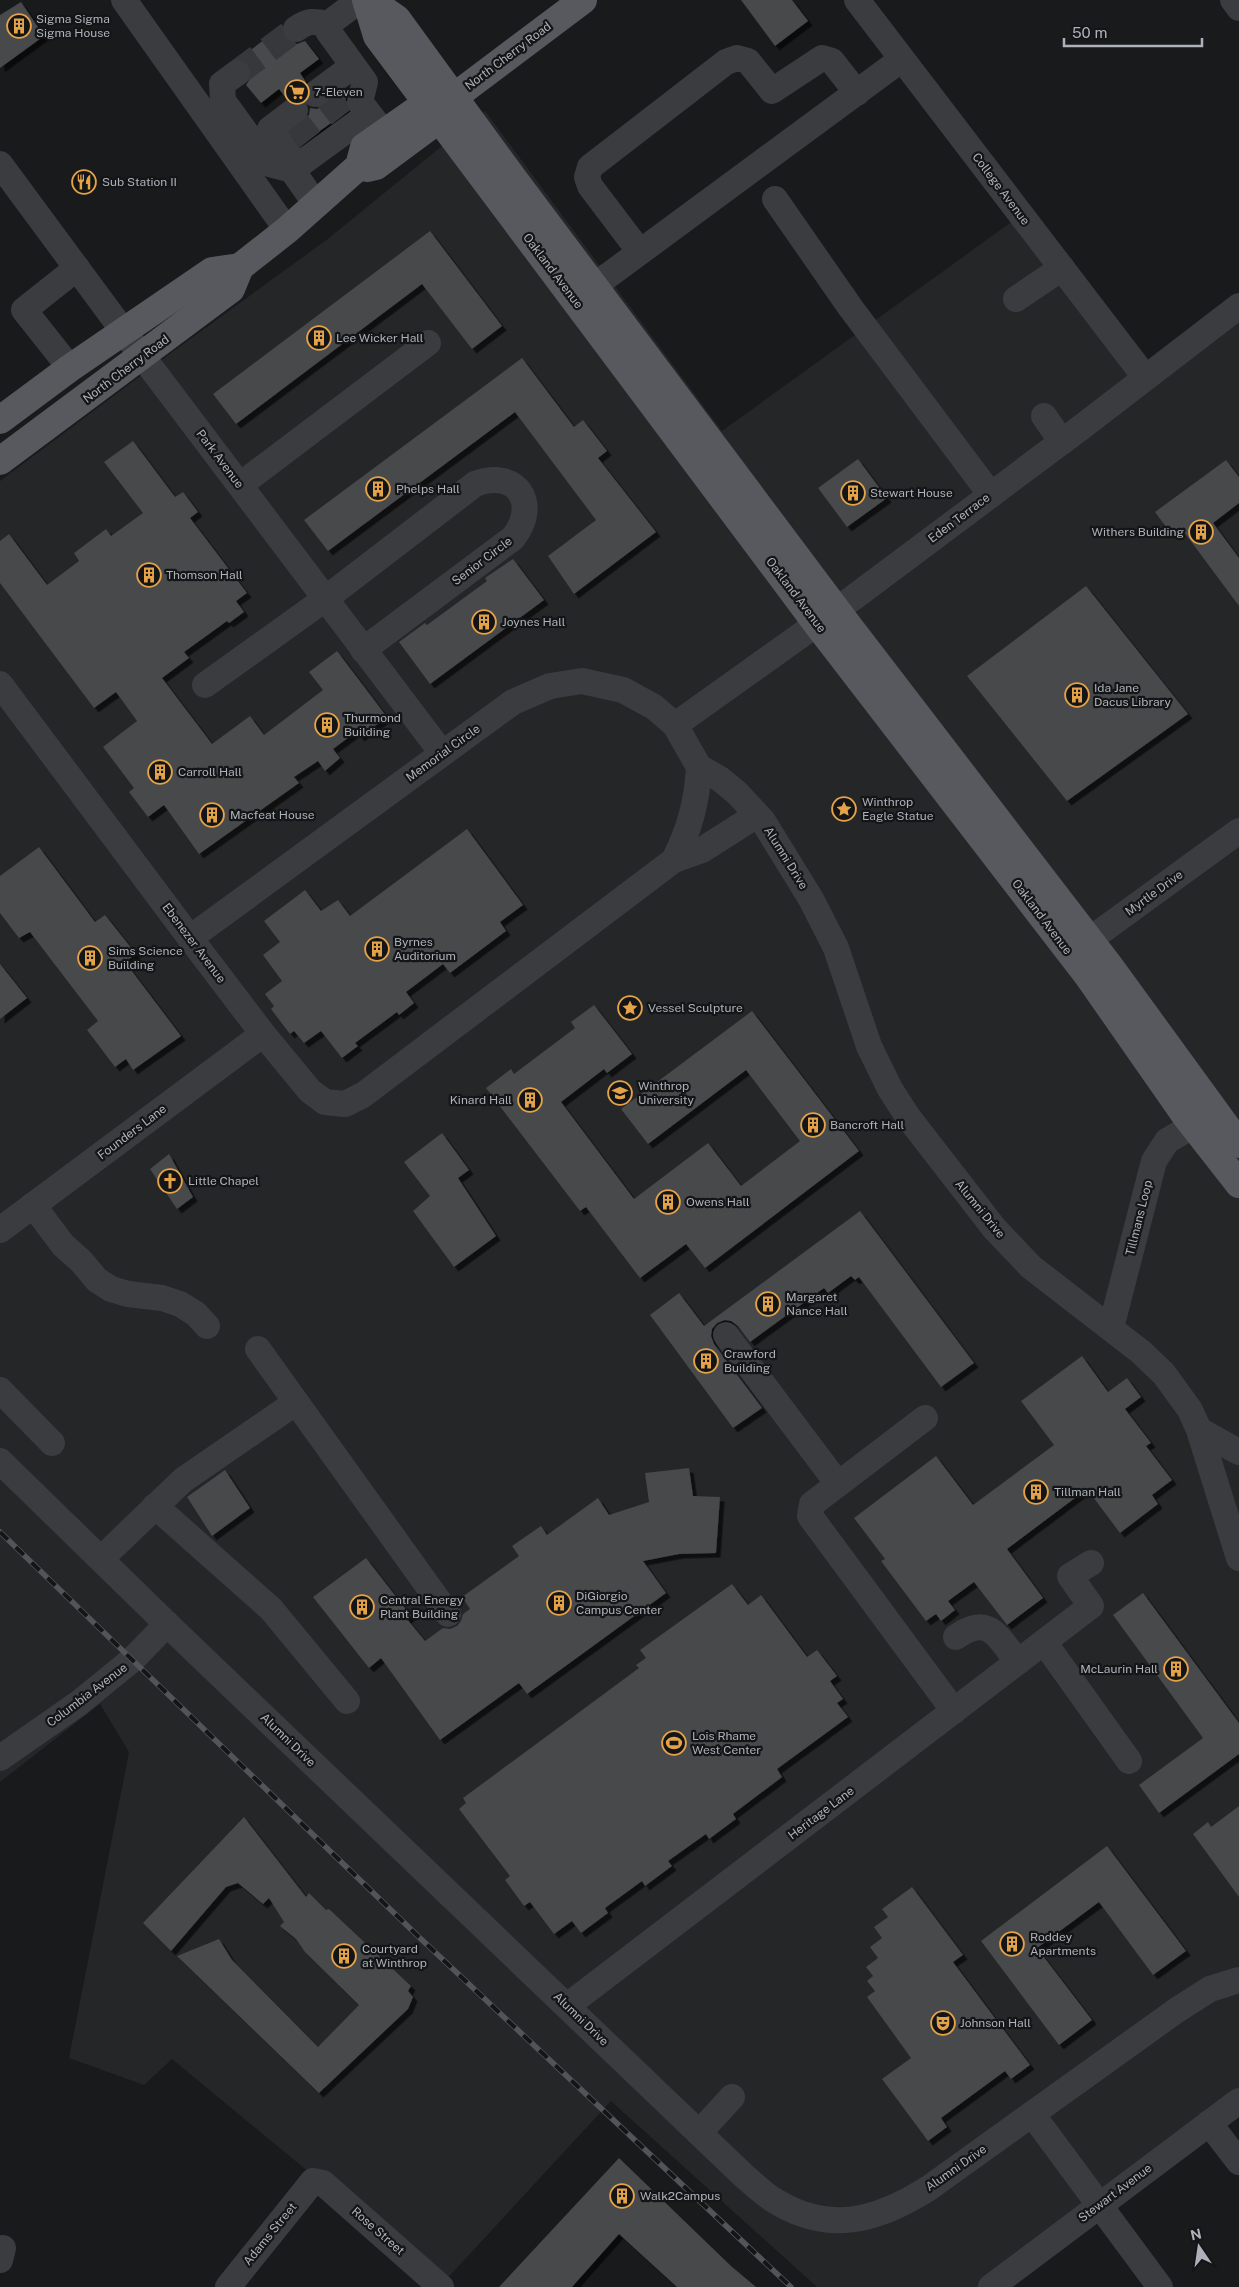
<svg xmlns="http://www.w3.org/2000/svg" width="1239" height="2287" font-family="'Public Sans',sans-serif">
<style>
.built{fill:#252628}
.building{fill:#47484b;filter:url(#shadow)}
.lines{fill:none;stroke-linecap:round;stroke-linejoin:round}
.minor-tunnel{stroke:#37383b;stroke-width:26;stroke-dasharray:26 13;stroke-linecap:butt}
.minor{stroke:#3b3c40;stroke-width:26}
.major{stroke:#57595f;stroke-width:28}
.rail-casing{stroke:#525459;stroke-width:5.5}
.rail{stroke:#141516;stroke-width:4;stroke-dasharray:11;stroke-linecap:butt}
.labels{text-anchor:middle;stroke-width:4.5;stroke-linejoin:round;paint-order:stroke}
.poi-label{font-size:12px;fill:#adb2ba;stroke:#141516;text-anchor:start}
.street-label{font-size:12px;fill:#adb2ba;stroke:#141516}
</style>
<defs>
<filter id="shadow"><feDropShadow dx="4.5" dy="4.5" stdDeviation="0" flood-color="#0009"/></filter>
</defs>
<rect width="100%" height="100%" fill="#191a1b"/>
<polygon class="built" points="485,111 722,431 1021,215 1145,377 1239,306 1239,2101 992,2287 817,2287 611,2101 443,2283 172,2059 144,2085 69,2058 129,1752 100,1704 0,1782 0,481 171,353 329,238"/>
<g class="building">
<polygon points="741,0 792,0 808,21 775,46"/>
<polygon points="21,2 44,36 0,68 0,15"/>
<polygon points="282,26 284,38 289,42 297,44 305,41 319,59 300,73 306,82 301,88 300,96 293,95 286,98 279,89 261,103 246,85 250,79 252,72 249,65 239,59"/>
<polygon points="344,92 346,95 345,105 348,111 300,145 291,132 304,122 309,115 310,108 317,109 323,106"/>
<polygon points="430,231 502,326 472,349 422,284 236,424 213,394"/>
<polygon points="522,358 574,427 583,420 607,451 598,458 656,532 574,594 548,556 596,520 515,412 328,551 304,520"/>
<polygon points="133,441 175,497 183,492 198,512 190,518 247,593 236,601 244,612 229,623 227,621 184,652 189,658 162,678 212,744 250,716 264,735 323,690 309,672 337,651 387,717 360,737 356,732 333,749 340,758 325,771 318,761 294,777 299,783 199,854 164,805 148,817 129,792 134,788 103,747 137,721 116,692 94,708 0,583 0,541 9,534 47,585 79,561 74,553 106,529 111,536 143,513 104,462"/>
<polygon points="858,459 887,498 847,527 818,488"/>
<polygon points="1226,460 1239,477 1239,503 1213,523 1239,558 1239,606 1181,528 1172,535 1155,512"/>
<polygon points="513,559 544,600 430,684 399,642 425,623 427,625 487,581 485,578"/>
<polygon points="1086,586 1188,714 1067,801 967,676"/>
<polygon points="467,829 523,905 500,922 506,931 450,973 443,964 406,992 414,1003 399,1015 397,1012 355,1043 358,1046 342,1058 321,1031 304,1043 294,1031 290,1034 271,1009 274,1006 265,994 282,981 263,955 280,942 264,921 305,890 321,911 338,900 350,916"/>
<polygon points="39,847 95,922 105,915 136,954 125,962 181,1036 133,1070 126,1059 115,1067 87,1030 98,1021 30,932 19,938 0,913 0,876"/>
<polygon points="0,964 27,998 0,1019"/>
<polygon points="594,1005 632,1054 607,1073 604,1069 561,1102 634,1199 708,1143 741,1186 800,1141 746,1070 648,1144 621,1109 752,1011 859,1151 705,1268 686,1244 640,1278 586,1207 580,1211 486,1088 511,1069 514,1074 575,1028 571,1022"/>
<polygon points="442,1133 469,1170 458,1178 496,1236 454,1267 413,1211 430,1196 404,1162"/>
<polygon points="169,1154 193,1197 177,1209 150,1169"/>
<polygon points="860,1211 974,1363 941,1387 859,1277 855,1280 851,1276 828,1293 824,1288 750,1342 738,1326 731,1321 725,1320 717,1323 712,1329 711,1336 714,1344 762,1408 733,1428 650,1315 679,1293 704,1326"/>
<polygon points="1082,1356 1108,1392 1127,1378 1141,1397 1125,1409 1151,1443 1146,1446 1172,1480 1152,1495 1158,1504 1120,1533 1087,1489 1007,1549 1043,1598 1007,1625 974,1582 948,1601 955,1610 941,1621 936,1614 926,1621 881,1561 885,1559 854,1518 936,1456 973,1505 1054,1445 1021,1401"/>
<polygon points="689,1468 693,1496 720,1497 716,1553 679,1554 643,1561 666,1593 527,1694 519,1683 440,1740 381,1658 369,1668 313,1597 366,1558 411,1616 407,1619 425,1641 443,1628 450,1629 457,1626 461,1621 463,1614 470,1609 462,1597 519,1556 512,1546 541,1526 547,1535 598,1498 609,1515 649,1502 645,1473"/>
<polygon points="225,1470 250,1508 212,1536 187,1497"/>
<polygon points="732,1584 748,1605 761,1595 807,1657 817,1650 837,1676 830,1681 843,1699 837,1703 848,1717 777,1769 782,1777 733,1814 736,1819 709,1839 706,1834 668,1861 672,1866 645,1886 642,1881 605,1908 608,1913 581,1933 572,1921 554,1934 530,1902 524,1906 505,1880 510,1876 459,1809 466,1803 463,1798 639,1668 636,1665 646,1658 640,1650"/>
<polygon points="1143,1593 1239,1723 1239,1754 1159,1813 1139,1785 1203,1738 1113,1615"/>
<polygon points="1239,1806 1239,1897 1193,1834 1208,1822 1211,1827"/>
<polygon points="244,1817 306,1897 309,1893 326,1910 329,1909 411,1986 408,1991 413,1997 408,2009 319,2093 177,1956 219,1939 232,1960 318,2047 359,2005 305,1952 296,1939 280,1926 284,1922 269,1898 263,1904 238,1883 226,1887 171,1951 143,1923"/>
<polygon points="1107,1846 1186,1951 1153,1975 1099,1902 1037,1948 1092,2020 1059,2045 981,1941"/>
<polygon points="912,1887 963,1955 953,1962 1030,2065 1011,2079 1005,2071 941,2118 947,2127 928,2141 882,2079 911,2058 867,1997 875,1991 867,1981 873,1976 866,1967 878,1958 870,1947 882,1938 874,1927 888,1917 882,1909"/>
<polygon points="619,2158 731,2266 756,2287 677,2287 619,2234 572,2287 499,2287"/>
</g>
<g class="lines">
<g class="minor-tunnel">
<polyline points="237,73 296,29"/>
<polyline points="326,96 347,123"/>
<polyline points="294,119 316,147"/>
</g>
<g class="minor">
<polyline points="124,0 287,230"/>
<polyline points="360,0 328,24 328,31 365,82 360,102 384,133"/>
<polyline points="857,0 1145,377"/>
<polyline points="1233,0 1239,8"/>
<path d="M296,29C308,20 314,21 328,24"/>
<polyline points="237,73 222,84 223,101 269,164 292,170"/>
<polyline points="315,94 353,66"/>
<polyline points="295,110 270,129 297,166"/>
<polyline points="0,164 124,332 442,753"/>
<polyline points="775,199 850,307 991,495"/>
<polyline points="315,203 292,170 369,114"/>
<polyline points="640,252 590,186 587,177 590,167 726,62 737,58 748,61 772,91 822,58 832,61 857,93"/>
<polyline points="594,286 902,59"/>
<polyline points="1016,299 1062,268"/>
<polyline points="70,368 24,310 77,268"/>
<polyline points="1044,416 1062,442"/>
<polyline points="240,485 428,343"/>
<path d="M0,684L190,938L263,1034L310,1091L325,1102L345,1104L363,1095L674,860C690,829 697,801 699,767"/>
<path d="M205,685L325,599L475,484C517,468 540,504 513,538L363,650"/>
<polyline points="675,725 853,598 1083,426 1239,306"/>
<polyline points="674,860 702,850 757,815"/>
<polyline points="190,938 513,702 550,686 582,681 623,690 654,707 675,725 699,767 720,779 737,793 763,821 811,899 836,948 869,1046 890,1089 908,1117 994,1228 1031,1267 1141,1352 1164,1374 1190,1410 1199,1430 1239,1558"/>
<polyline points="1071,950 1103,930 1239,831"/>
<polyline points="33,1205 63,1245 81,1261 97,1280 111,1289 128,1294 162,1298 180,1304 196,1314 207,1326"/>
<polyline points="0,1230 263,1034"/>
<polyline points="1111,1328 1154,1161 1167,1141 1194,1125"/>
<polyline points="726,1335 838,1484"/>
<polyline points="258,1349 448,1614"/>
<polyline points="0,1390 52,1443"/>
<polyline points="925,1418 812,1504 810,1516 954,1711"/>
<polyline points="1199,1430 1239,1452"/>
<path d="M0,1461L167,1624L743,2175C752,2183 762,2192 772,2199C828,2235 877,2221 929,2188L1177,2010L1210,1989L1239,1980"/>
<polyline points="155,1506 271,1609 347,1701"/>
<polyline points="102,1558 183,1480 295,1403"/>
<path d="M956,1637C990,1613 998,1638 1018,1662"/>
<polyline points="1044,1642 1129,1761"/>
<polyline points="0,1758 79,1703 133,1659 167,1624"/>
<polyline points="567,2006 1091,1606 1070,1576 1091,1563"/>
<polyline points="1032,2114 1160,2287"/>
<polyline points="1209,2123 1239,2162"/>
<polyline points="699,2133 732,2097"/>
<polyline points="0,2260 3,2248"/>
<polyline points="228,2287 313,2181 323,2183 441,2287"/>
<polyline points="991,2287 1239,2101"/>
</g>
<g class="major">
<polyline points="366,0 377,36 817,624 1088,976 1185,1115 1239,1184"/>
<polyline points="370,0 397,19 513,178 847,624 1108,964 1239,1144"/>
<polyline points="359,166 368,168 376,166 434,123 434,112"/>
<polyline points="0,420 70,368 212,271 240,267"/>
<polyline points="0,461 231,289 240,267 287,230 359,166 364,147 414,112 434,112 583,0"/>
</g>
<g class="rail-casing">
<polyline id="rail" points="0,1532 421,1939 791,2287"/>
</g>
<use href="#rail" class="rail"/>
</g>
<defs>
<g id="building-ring" transform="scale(1.25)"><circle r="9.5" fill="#141516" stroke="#e4a249" stroke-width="1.5"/><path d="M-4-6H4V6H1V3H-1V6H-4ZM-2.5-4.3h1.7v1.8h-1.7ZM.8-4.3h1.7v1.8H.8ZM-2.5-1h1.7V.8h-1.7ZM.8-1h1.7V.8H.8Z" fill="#e4a249"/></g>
<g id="supermarket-ring" transform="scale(1.25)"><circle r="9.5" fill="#141516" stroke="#e4a249" stroke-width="1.5"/><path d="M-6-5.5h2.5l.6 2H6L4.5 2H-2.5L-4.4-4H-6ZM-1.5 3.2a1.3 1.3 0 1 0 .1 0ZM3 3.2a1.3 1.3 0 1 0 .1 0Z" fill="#e4a249"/></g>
<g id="restaurant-ring" transform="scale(1.25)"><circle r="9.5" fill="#141516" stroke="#e4a249" stroke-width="1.5"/><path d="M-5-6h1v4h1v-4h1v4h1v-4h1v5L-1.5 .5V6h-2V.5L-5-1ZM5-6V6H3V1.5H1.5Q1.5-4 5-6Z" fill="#e4a249"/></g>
<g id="sight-ring" transform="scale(1.25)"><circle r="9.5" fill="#141516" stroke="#e4a249" stroke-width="1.5"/><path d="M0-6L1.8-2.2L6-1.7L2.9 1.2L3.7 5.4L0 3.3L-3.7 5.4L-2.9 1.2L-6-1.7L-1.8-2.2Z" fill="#e4a249"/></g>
<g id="university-ring" transform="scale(1.25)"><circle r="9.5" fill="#141516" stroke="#e4a249" stroke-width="1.5"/><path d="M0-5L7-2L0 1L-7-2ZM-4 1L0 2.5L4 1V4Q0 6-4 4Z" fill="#e4a249"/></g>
<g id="church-ring" transform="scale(1.25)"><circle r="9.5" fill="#141516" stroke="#e4a249" stroke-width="1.5"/><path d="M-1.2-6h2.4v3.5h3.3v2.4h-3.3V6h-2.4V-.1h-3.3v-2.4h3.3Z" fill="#e4a249"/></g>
<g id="stadium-ring" transform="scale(1.25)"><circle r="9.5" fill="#141516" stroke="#e4a249" stroke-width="1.5"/><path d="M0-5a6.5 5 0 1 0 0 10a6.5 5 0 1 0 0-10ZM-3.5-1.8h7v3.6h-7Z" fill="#e4a249"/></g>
<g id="theatre-ring" transform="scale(1.25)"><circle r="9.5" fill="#141516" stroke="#e4a249" stroke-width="1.5"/><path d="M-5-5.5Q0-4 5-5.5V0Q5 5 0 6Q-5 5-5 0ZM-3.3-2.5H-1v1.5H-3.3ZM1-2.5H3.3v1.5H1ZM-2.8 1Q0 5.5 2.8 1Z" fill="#e4a249"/></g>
</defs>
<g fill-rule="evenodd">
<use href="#building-ring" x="19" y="26"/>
<use href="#supermarket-ring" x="297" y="92"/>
<use href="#restaurant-ring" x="84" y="182"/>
<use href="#building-ring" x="319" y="338"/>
<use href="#building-ring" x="378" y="489"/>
<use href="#building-ring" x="853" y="493"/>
<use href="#building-ring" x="1201" y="532"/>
<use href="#building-ring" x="149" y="575"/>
<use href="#building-ring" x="484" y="622"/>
<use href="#building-ring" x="1077" y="695"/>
<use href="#building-ring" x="327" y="725"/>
<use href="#building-ring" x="160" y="772"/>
<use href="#sight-ring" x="844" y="809"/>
<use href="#building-ring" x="212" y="815"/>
<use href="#building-ring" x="377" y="949"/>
<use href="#building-ring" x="90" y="958"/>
<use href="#sight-ring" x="630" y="1008"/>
<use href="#university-ring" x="620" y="1093"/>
<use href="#building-ring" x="530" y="1100"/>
<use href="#building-ring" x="813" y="1125"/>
<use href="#church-ring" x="170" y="1181"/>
<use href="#building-ring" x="668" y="1202"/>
<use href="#building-ring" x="768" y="1304"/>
<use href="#building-ring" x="706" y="1361"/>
<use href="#building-ring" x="1036" y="1492"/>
<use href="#building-ring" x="559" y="1603"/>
<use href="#building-ring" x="362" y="1607"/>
<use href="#building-ring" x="1176" y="1669"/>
<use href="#stadium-ring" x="674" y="1743"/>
<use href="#building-ring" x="1012" y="1944"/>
<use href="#building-ring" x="344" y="1956"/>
<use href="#theatre-ring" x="943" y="2023"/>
<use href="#building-ring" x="622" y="2196"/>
</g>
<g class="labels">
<g class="poi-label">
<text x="36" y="23">Sigma Sigma<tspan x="36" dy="14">Sigma House</tspan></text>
<text x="314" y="96">7-Eleven</text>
<text x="102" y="186">Sub Station II</text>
<text x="336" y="342">Lee Wicker Hall</text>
<text x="396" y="493">Phelps Hall</text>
<text x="870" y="497">Stewart House</text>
<text x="1184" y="536" text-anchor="end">Withers Building</text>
<text x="166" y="579">Thomson Hall</text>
<text x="502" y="626">Joynes Hall</text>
<text x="1094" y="692">Ida Jane<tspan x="1094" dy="14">Dacus Library</tspan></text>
<text x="344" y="722">Thurmond<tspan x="344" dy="14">Building</tspan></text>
<text x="178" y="776">Carroll Hall</text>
<text x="862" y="806">Winthrop<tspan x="862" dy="14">Eagle Statue</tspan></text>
<text x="230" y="819">Macfeat House</text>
<text x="394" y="946">Byrnes<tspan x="394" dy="14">Auditorium</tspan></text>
<text x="108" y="955">Sims Science<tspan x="108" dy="14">Building</tspan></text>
<text x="648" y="1012">Vessel Sculpture</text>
<text x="638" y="1090">Winthrop<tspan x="638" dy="14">University</tspan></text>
<text x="512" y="1104" text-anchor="end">Kinard Hall</text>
<text x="830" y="1129">Bancroft Hall</text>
<text x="188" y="1185">Little Chapel</text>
<text x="686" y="1206">Owens Hall</text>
<text x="786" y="1301">Margaret<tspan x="786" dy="14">Nance Hall</tspan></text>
<text x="724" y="1358">Crawford<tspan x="724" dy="14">Building</tspan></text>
<text x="1054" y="1496">Tillman Hall</text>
<text x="576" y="1600">DiGiorgio<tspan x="576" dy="14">Campus Center</tspan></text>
<text x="380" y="1604">Central Energy<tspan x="380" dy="14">Plant Building</tspan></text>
<text x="1158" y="1673" text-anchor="end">McLaurin Hall</text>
<text x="692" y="1740">Lois Rhame<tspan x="692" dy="14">West Center</tspan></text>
<text x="1030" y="1941">Roddey<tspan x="1030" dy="14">Apartments</tspan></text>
<text x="362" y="1953">Courtyard<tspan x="362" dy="14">at Winthrop</tspan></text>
<text x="960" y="2027">Johnson Hall</text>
<text x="640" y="2200">Walk2Campus</text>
</g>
<g class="street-label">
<text transform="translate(508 56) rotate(-37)" y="4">North Cherry Road</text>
<text transform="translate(1001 189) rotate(53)" y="4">College Avenue</text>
<text transform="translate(553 271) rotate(53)" y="4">Oakland Avenue</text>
<text transform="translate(126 369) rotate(-37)" y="4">North Cherry Road</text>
<text transform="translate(220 459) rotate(53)" y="4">Park Avenue</text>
<text transform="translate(959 518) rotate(-37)" y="4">Eden Terrace</text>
<text transform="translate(482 561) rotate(-37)" y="4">Senior Circle</text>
<text transform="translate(796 595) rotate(53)" y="4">Oakland Avenue</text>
<text transform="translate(443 753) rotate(-36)" y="4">Memorial Circle</text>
<text transform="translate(786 858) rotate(58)" y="4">Alumni Drive</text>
<text transform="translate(1154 893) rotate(-36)" y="4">Myrtle Drive</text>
<text transform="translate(1042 917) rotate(53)" y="4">Oakland Avenue</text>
<text transform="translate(194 943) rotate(53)" y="4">Ebenezer Avenue</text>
<text transform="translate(132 1132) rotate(-37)" y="4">Founders Lane</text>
<text transform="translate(980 1209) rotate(51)" y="4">Alumni Drive</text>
<text transform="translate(1139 1218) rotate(-76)" y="4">Tillmans Loop</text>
<text transform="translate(87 1695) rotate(-37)" y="4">Columbia Avenue</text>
<text transform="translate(288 1740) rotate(44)" y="4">Alumni Drive</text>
<text transform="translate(821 1813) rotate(-37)" y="4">Heritage Lane</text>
<text transform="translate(581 2019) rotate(44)" y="4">Alumni Drive</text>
<text transform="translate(956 2168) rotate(-35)" y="4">Alumni Drive</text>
<text transform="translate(1115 2193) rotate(-37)" y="4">Stewart Avenue</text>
<text transform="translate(378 2231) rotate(41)" y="4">Rose Street</text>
<text transform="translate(270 2234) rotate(-51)" y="4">Adams Street</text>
</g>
</g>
<g transform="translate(1199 2247) rotate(347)" stroke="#141516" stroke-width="4" paint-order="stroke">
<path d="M0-4L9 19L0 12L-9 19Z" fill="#adb2ba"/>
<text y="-8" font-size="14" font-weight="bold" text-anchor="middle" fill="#adb2ba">N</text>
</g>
<path d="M1064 38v8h138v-8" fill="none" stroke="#adb2ba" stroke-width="2.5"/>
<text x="1072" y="38" font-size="15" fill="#adb2ba" stroke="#141516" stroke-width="4" paint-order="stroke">50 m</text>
</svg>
